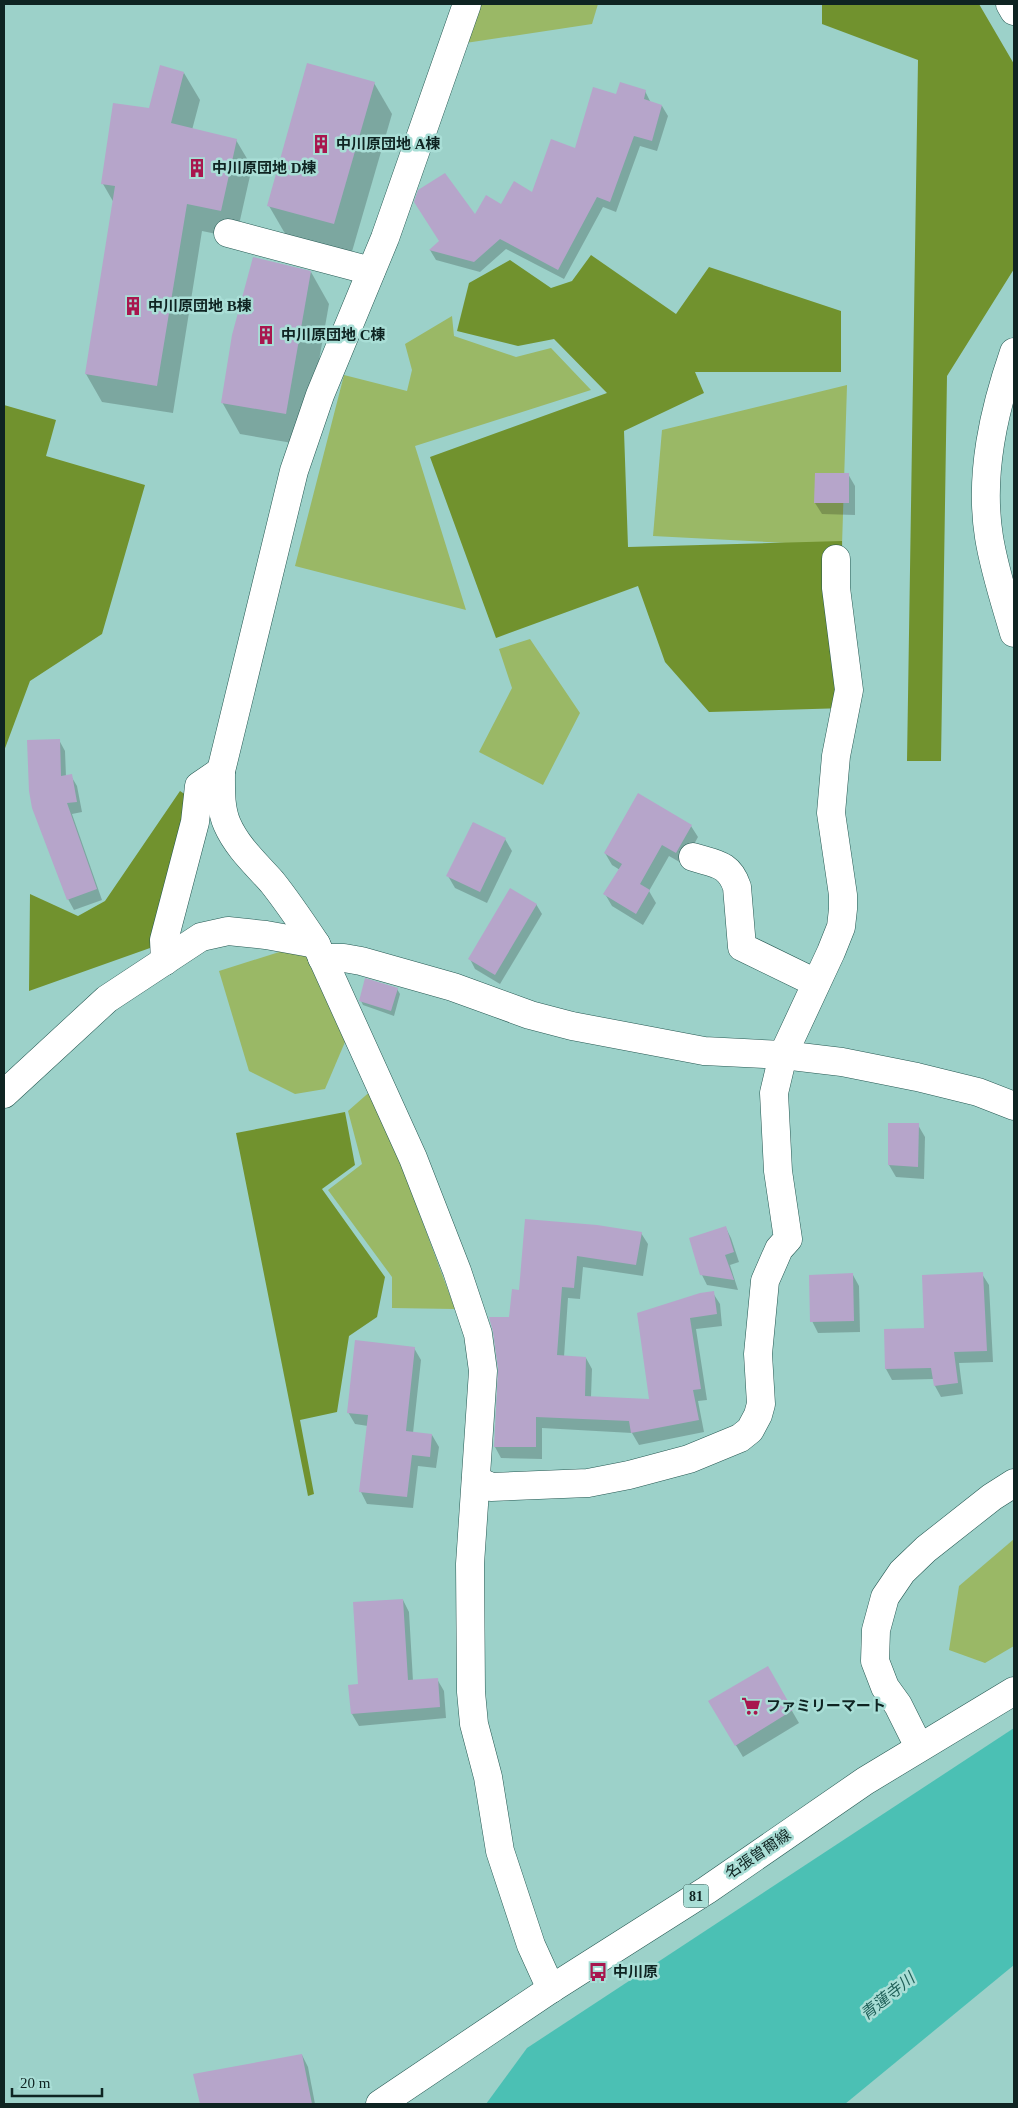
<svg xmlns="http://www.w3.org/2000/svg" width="1018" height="2108" font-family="'Times New Roman','Noto Sans JP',serif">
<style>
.green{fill:#9ab866}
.forest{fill:#71922e}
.water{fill:#4bc0b4}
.shadow{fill:#0003}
.building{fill:#b6a5ca}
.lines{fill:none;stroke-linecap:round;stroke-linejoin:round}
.street-casing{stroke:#255852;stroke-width:29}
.secondary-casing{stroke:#255852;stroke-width:29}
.primary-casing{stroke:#255852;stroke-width:29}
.street{stroke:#fff;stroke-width:28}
.secondary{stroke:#fff;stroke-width:28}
.primary{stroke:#fff;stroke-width:28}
.labels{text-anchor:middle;stroke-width:5;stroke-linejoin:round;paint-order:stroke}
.shield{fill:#a9ded6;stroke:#3d5c58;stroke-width:1}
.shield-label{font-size:14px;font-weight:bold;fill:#0f2422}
.poi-label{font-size:15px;font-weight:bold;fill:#0f2422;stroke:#a9ded6;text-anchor:start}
.street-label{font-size:15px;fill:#0f2422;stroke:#a9ded6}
.water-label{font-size:16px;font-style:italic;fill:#206059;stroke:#a9ded6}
</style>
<rect width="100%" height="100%" fill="#9cd1c9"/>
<g class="green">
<polygon points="482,4 598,4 592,24 459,44"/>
<polygon points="452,316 454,336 516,357 551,348 591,390 415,446 466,610 295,566 344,375 407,391 412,370 405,344"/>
<polygon points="847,385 842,546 653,536 662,430"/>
<polygon points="530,639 580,713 543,785 479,752 512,688 499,649"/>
<polygon points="314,941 345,1042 325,1089 295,1094 249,1071 219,971"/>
<polygon points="373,1089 455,1309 392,1308 392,1277 328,1190 362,1164 348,1111"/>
<polygon points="1014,1539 1014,1646 985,1663 949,1650 959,1586"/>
</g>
<g class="forest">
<polygon points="822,4 979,4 1014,64 1014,269 947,376 941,761 907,761 918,60 822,24"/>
<polygon points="591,255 676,314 709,267 841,311 841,372 695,372 704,393 624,431 628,547 842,541 846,708 709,712 665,662 638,586 496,638 430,457 607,393 554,339 518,346 457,331 469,283 510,260 551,288 572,281"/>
<polygon points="4,405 56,420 46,456 145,485 102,634 30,681 4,751"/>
<polygon points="180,791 189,797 150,948 29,991 30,894 78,916 105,901"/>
<polygon points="345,1112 355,1165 322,1189 385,1277 377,1317 349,1336 337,1412 300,1420 314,1494 308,1496 236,1133"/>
</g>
<polygon class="water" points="1014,1728 1014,1965 845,2104 486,2104 527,2048"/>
<g class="shadow">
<polygon points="184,73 200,100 192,130 236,140 252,167 236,238 202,231 173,413 102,402 86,374 114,203 103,184 150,110"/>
<polygon points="374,83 392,114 351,255 287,237 269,206"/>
<polygon points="645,91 651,103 662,106 668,116 657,151 640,146 616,212 603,207 564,279 506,249 480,272 436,260 430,250 475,217 533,194 576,150 617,96"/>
<polygon points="311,272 329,304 304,445 240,434 222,402"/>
<polygon points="848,474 855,486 855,515 822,514 815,503"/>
<polygon points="59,740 65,751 66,777 71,776 77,786 82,812 72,814 102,900 74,910 68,899 34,807"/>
<polygon points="473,823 505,839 512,851 487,903 455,888 448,876"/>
<polygon points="691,826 698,837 683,864 669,856 649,891 656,903 643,925 612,906 605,894 620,870 612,865 605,853"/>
<polygon points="536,904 542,914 500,984 475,969 470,959"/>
<polygon points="397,989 400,994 394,1016 363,1005 360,999"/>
<polygon points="918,1125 925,1137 924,1179 896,1177 889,1165"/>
<polygon points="526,1220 641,1233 648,1244 643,1276 583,1267 580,1299 568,1298 564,1357 586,1358 592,1369 591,1397 651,1400 638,1314 713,1293 720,1304 722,1326 696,1329 707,1400 698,1401 704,1432 639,1445 632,1433 542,1428 542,1459 501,1458 495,1447 510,1318 520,1291"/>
<polygon points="726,1228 731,1238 739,1262 730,1265 738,1290 707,1285 702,1275"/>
<polygon points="982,1274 989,1285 993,1362 959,1363 963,1394 941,1397 935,1386 934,1379 892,1380 886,1369"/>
<polygon points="853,1275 859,1286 860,1332 818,1333 812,1321"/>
<polygon points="414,1348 421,1360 413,1433 432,1435 439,1447 436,1468 418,1466 413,1508 367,1504 361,1492 368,1426 355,1424 348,1412"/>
<polygon points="403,1600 409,1612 413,1681 437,1679 444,1691 446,1718 359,1726 352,1714 359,1685"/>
<polygon points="767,1668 799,1723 743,1757 710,1702"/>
<polygon points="302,2055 308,2067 315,2104 201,2104 195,2075"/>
</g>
<g class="building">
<polygon points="307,63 375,82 334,224 267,206"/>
<polygon points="160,65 184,72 171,123 237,139 221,211 187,204 157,386 85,374 115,186 101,184 113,103 149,108"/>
<polygon points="620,82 646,90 644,99 662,105 652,141 634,136 610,202 597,197 558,270 500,239 474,262 429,250 439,241 414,202 418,190 445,173 475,214 486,195 501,204 514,181 532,192 551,139 575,148 593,87 616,94"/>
<polygon points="253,257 311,271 286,414 221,403 232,335"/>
<polygon points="815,473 849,473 849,503 814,503"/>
<polygon points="60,739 61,776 72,774 77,802 67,803 97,889 67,900 32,808 29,791 27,740"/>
<polygon points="638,793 692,825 676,853 662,845 640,884 650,890 636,914 603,894 622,864 604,853"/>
<polygon points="473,822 506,838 480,892 446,876"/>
<polygon points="510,888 537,904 495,975 468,959"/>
<polygon points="365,978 398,988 391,1011 359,1001"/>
<polygon points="888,1123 919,1123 918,1167 888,1165"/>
<polygon points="525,1219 597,1225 642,1232 636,1265 577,1256 574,1288 562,1287 557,1355 586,1357 585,1396 649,1399 637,1313 700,1293 714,1291 717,1314 690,1318 701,1389 693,1390 699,1420 631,1433 629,1421 536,1417 536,1447 494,1447 498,1369 493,1332 489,1317 509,1317 512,1289 519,1290"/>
<polygon points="726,1226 734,1252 725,1255 734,1280 700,1275 689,1238"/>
<polygon points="983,1272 987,1351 954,1352 958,1383 934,1386 931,1368 885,1369 884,1329 924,1328 922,1275"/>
<polygon points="853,1273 854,1321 810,1322 809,1275"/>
<polygon points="355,1340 415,1347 406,1431 432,1434 430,1457 412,1455 407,1497 359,1492 368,1415 347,1413"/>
<polygon points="403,1599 408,1680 438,1678 440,1707 351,1714 348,1685 358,1684 353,1602"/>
<polygon points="768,1666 793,1710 735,1746 708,1701"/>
<polygon points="302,2054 312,2104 200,2104 193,2074"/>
</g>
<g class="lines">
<g class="street-casing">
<g id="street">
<path d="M467,4L385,238L320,395L294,471L221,771C221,789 220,808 227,824C237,847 256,864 272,882C288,902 302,923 316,944L413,1158L457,1271L478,1334L483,1371L470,1564L471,1692L474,1724L488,1777L500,1851L531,1945L551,1989"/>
<polyline points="1010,4 1014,11"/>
<polyline points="228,233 371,271"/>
<path d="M693,857C715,864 729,863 737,887L742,947L816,983"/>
<polyline points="322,958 344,958 361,961 453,987 530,1015 572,1026 704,1051 783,1055 842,1062 917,1077 978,1092 1014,1106"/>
<polyline points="165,961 164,940 195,822 199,786 221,771"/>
<polyline points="4,1094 107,999 201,937 228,931 266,935 316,944"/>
<polyline points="476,1480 491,1487 588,1483 629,1475 689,1459 740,1438 750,1430 758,1415 761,1404 758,1354 765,1281 779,1249 788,1239 778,1171 774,1093 783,1055 831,952 841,927 843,909 843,895 831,813 836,756 849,690 836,588 836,559"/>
</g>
</g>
<g class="secondary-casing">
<g id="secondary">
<path d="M1014,352C994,410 979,474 989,537C994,569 1005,602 1014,633"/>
<polyline points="919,1747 898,1705 885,1687 875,1661 876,1630 885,1597 902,1572 926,1549 992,1497 1014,1483"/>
</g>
</g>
<g class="primary-casing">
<polyline id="primary" points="380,2104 551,1989 707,1890 865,1781 1014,1691"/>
</g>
<use href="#street" class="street"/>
<use href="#secondary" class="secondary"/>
<use href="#primary" class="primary"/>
</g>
<defs>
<g id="building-bare" transform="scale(1.5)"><path d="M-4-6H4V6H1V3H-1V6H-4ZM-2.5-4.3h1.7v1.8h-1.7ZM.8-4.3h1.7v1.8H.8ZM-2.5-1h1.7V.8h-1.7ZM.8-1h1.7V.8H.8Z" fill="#a8164e" stroke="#a9ded6" stroke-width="2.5" paint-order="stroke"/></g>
<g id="supermarket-bare" transform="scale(1.5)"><path d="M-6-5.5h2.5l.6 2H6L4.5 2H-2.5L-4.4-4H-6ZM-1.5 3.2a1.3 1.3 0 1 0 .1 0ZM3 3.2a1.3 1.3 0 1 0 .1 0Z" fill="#a8164e" stroke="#a9ded6" stroke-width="2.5" paint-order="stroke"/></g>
<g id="bus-bare" transform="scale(1.5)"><path d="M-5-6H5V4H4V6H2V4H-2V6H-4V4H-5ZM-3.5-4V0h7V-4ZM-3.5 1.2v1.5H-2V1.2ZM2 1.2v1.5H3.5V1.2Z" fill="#a8164e" stroke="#a9ded6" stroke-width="2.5" paint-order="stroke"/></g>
</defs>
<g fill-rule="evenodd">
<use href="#building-bare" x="321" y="144"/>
<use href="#building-bare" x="197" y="168"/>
<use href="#building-bare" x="133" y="306"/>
<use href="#building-bare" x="266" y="335"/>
<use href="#supermarket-bare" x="751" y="1706"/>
<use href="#bus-bare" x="598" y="1972"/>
</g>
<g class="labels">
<rect class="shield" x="683.5" y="1884.5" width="25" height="23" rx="4"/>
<g class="shield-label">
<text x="696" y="1901">81</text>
</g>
<g class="poi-label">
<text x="336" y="149">中川原団地 A棟</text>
<text x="212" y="173">中川原団地 D棟</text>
<text x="148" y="311">中川原団地 B棟</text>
<text x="281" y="340">中川原団地 C棟</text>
<text x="766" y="1711">ファミリーマート</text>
<text x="613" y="1977">中川原</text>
</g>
<g class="street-label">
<text transform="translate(758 1854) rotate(-34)" y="5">名張曽爾線</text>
</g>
<g class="water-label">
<text transform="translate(887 1996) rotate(-39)" y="6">青蓮寺川</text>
</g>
</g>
<rect width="1018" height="2108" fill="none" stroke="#0f2422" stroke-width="10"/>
<path d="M12 2088v8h90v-8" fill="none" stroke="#0f2422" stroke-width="2.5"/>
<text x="20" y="2088" font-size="15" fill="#0f2422" stroke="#a9ded6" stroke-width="4" paint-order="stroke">20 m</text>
</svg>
